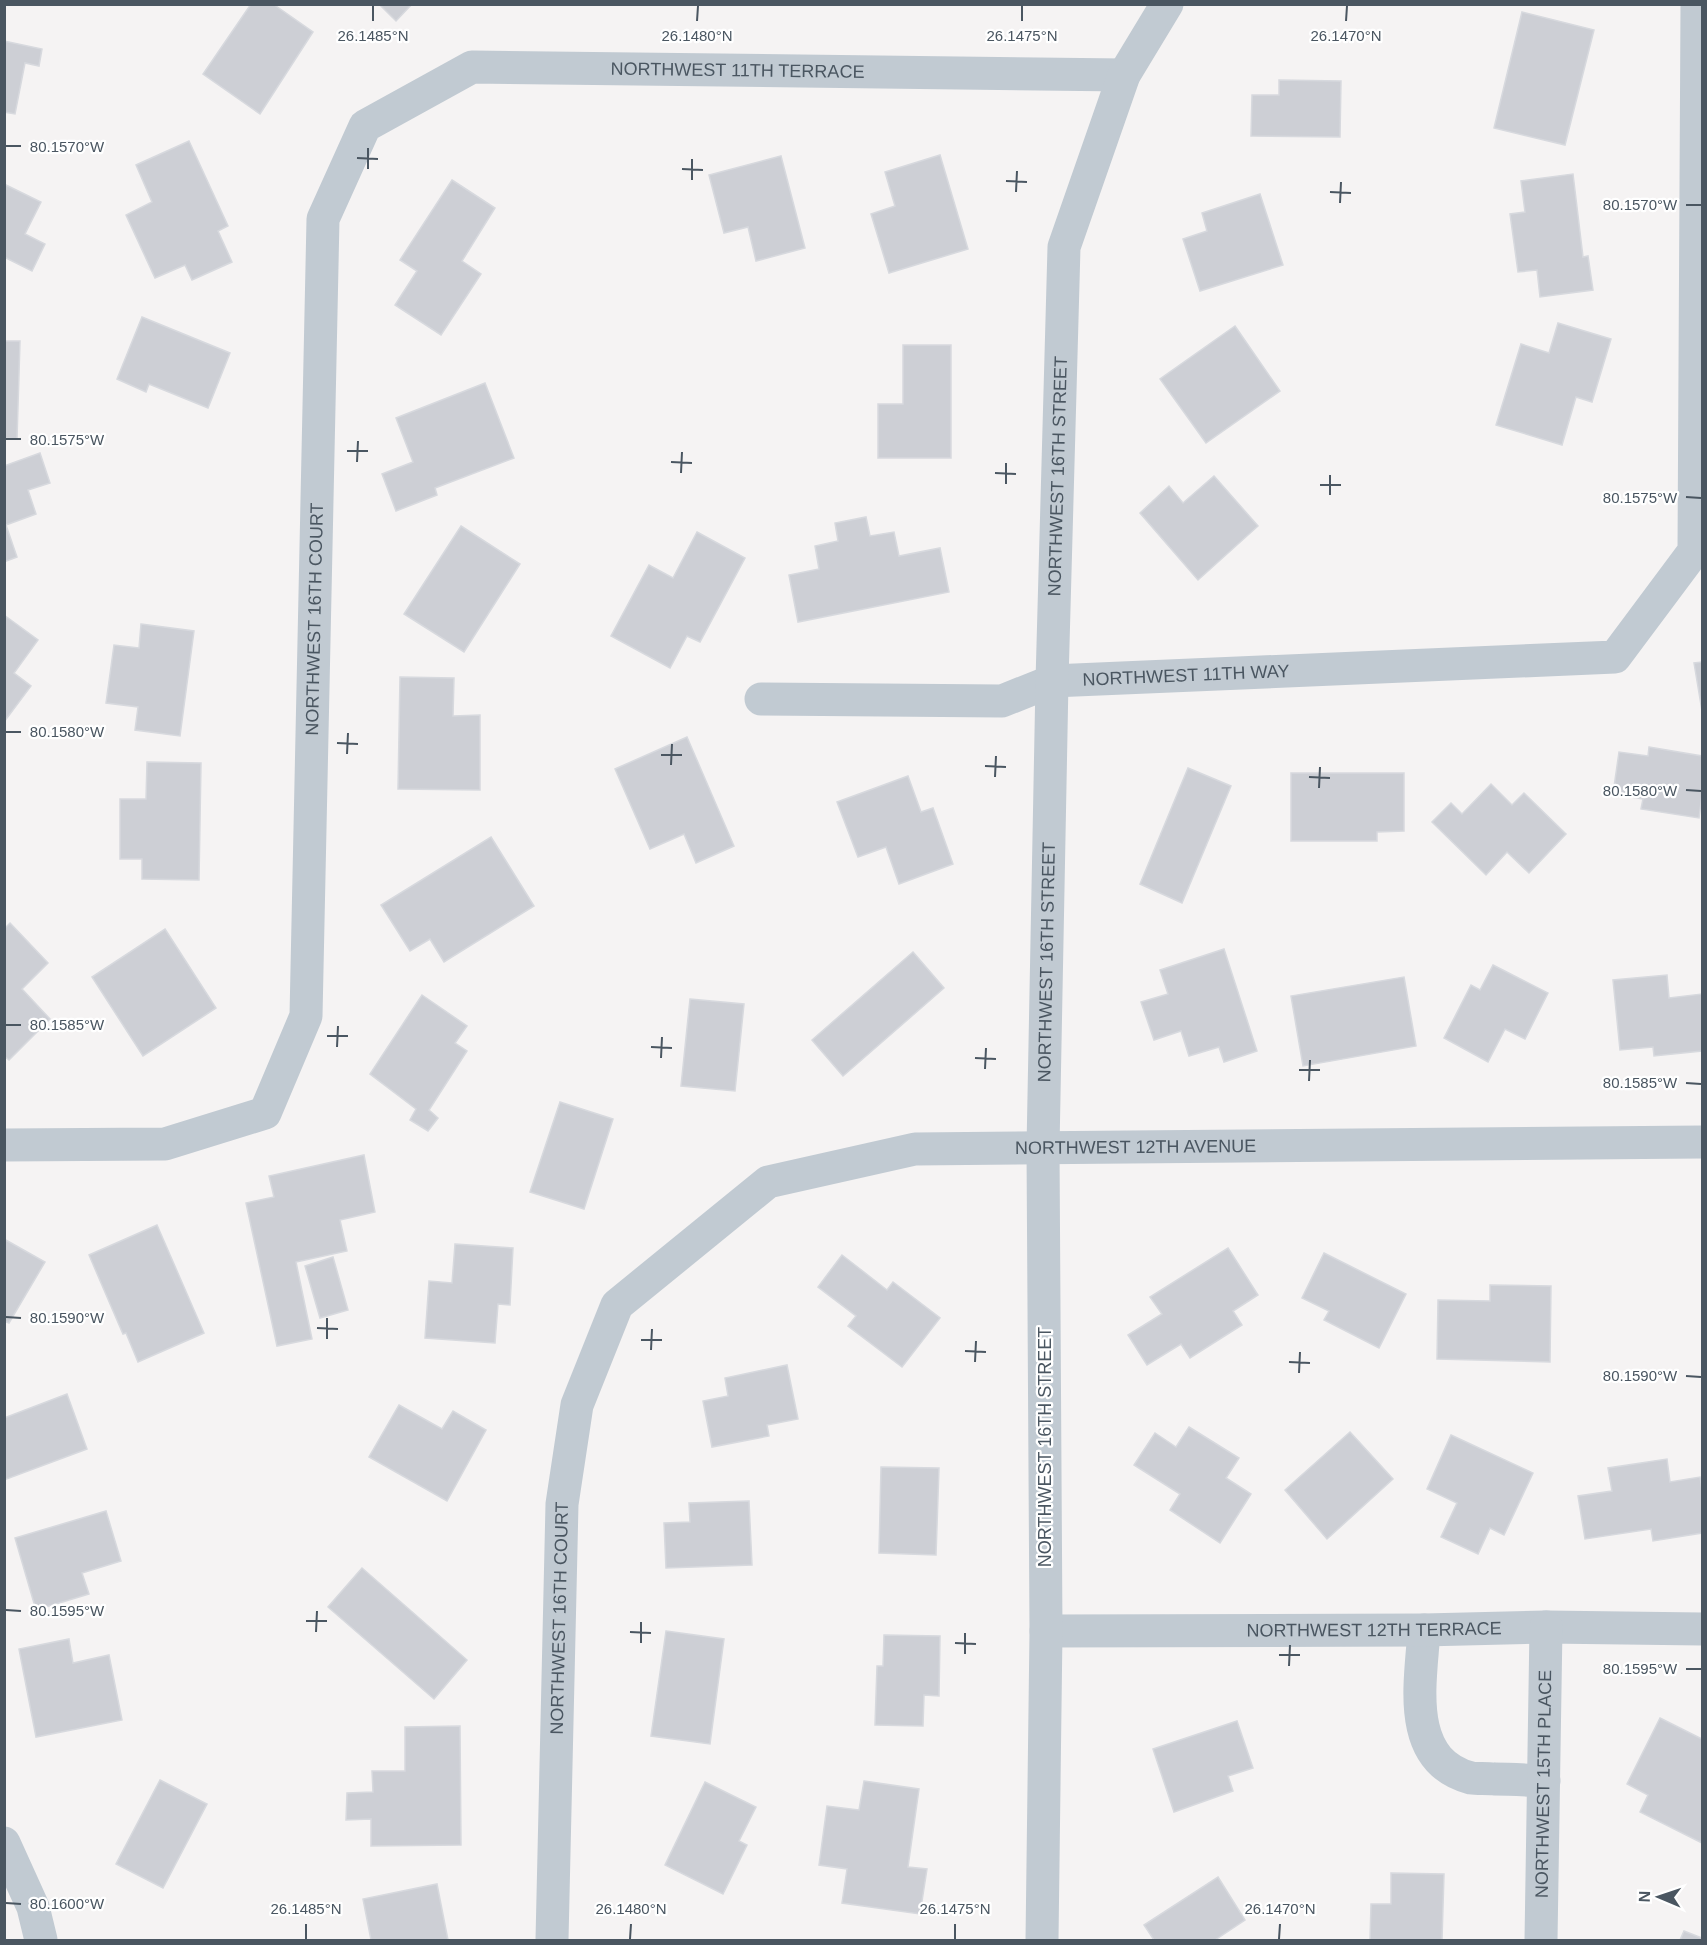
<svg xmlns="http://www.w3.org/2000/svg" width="1707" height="1945" font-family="Arial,sans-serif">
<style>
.building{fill:#cdcfd5;stroke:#d7d9de;stroke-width:1.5}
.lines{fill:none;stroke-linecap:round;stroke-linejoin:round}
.minor{stroke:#c1cad2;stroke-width:33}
.ticks{fill:none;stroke:#4a5661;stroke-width:2}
.labels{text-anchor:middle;stroke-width:4.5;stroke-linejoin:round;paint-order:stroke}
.street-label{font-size:18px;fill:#4a5661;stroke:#fff}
.ticks-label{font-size:15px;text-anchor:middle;fill:#4a5661;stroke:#fff;stroke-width:4.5;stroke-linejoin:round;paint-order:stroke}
</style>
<rect width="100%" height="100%" fill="#f5f3f3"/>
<g class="building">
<polygon points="251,4 273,4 313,32 260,114 203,74"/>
<polygon points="379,4 412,4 396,21"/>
<polygon points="1522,12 1594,30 1565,145 1494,128"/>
<polygon points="4,41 42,49 39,66 25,63 15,114 4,112"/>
<polygon points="1279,80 1341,81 1340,137 1251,136 1252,95 1279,95"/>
<polygon points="189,141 228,226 218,231 232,262 192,280 185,265 155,278 126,215 152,202 136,165"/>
<polygon points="940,155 968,249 889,273 871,214 895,206 885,172"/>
<polygon points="781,156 805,248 756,261 748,227 724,233 709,175"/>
<polygon points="1573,174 1583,257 1588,256 1593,290 1540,297 1537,270 1518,272 1510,214 1525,212 1521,181"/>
<polygon points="452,180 495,208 462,261 481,274 441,335 395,305 417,271 400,260"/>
<polygon points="4,184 41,202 25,234 45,244 32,271 4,257"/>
<polygon points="1260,194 1283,265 1200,291 1183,239 1207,231 1202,213"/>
<polygon points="142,317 230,353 208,408 149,384 146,392 117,379"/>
<polygon points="1558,323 1611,339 1592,402 1576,397 1562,445 1496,425 1521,344 1549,353"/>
<polygon points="1235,326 1280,391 1206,443 1160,379"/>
<polygon points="4,341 20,341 17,439 4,438"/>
<polygon points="903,345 951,345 951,458 878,458 878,404 903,404"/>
<polygon points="485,383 514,458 435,488 437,495 396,511 382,474 413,462 396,418"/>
<polygon points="40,453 50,483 28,490 36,514 6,525 17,557 4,562 4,466"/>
<polygon points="1214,476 1258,526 1198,580 1140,513 1169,486 1183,503"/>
<polygon points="866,517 870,536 894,532 899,556 940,548 949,592 798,622 789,575 819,569 815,546 838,541 835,523"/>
<polygon points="461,526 520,564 464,652 404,614"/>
<polygon points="697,532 745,558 700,642 687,636 670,668 611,636 649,565 673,578"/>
<polygon points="4,615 38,640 14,673 31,686 4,722"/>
<polygon points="141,624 194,631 180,736 135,730 138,707 106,703 114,645 139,648"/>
<polygon points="1702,662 1702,711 1694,663"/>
<polygon points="400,677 454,678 453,716 480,715 480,790 398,789"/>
<polygon points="687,737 734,846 696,863 684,834 650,849 615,769"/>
<polygon points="1649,747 1702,756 1702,795 1699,818 1641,809 1643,799 1613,794 1619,752 1648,756"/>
<polygon points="147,762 201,763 199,880 142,879 142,859 120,859 120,799 146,799"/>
<polygon points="1188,768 1231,786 1182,903 1140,884"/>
<polygon points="1291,773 1404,773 1404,831 1377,832 1377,841 1291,841"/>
<polygon points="908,776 921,812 933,808 953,864 899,884 886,847 858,857 837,802"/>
<polygon points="1491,784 1512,805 1524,793 1566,834 1529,873 1507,852 1486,875 1432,822 1451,803 1462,814"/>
<polygon points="491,837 534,906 444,962 430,939 410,951 381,905"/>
<polygon points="10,923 48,963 22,989 50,1019 9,1060 4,1056 4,929"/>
<polygon points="165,929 216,1008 143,1056 92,977"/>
<polygon points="1224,949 1257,1051 1224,1062 1219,1047 1189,1056 1181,1031 1154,1040 1141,1002 1168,994 1160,970"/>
<polygon points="913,952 944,988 843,1076 812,1040"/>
<polygon points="1493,965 1548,993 1525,1039 1505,1029 1488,1062 1444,1038 1471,985 1480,990"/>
<polygon points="1667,975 1669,998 1702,994 1702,1051 1654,1056 1653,1047 1620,1050 1613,980"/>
<polygon points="1404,977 1416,1046 1303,1066 1291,996"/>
<polygon points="422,995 467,1026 455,1043 467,1051 429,1110 438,1118 428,1131 410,1120 416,1109 370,1074"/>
<polygon points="690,999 744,1004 735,1091 681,1086"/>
<polygon points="560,1102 613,1119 584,1209 530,1192"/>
<polygon points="364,1155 375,1212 340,1220 347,1251 296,1262 312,1339 277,1346 246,1203 274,1197 269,1176"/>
<polygon points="157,1225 204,1333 138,1362 126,1333 123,1334 89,1255"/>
<polygon points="4,1239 45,1262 9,1323 4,1321"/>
<polygon points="455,1244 513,1248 510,1305 498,1304 495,1343 425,1338 429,1281 452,1283"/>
<polygon points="1228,1248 1258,1295 1233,1311 1242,1325 1190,1358 1181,1344 1147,1365 1128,1335 1162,1314 1150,1297"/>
<polygon points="1324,1253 1406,1294 1379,1348 1324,1320 1329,1311 1302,1298"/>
<polygon points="842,1255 887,1290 893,1282 940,1318 902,1367 848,1326 856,1316 818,1287"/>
<polygon points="333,1257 348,1310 320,1318 305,1266"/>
<polygon points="1490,1285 1551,1286 1550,1362 1437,1359 1438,1300 1490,1301"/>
<polygon points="787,1365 798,1419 767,1425 769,1436 712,1447 703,1401 728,1396 725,1378"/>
<polygon points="67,1394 87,1449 4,1480 4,1418"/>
<polygon points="399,1405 442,1429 453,1411 486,1430 447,1501 369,1457"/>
<polygon points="1189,1427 1239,1458 1226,1478 1251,1494 1220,1543 1170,1510 1180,1494 1134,1465 1155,1433 1176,1447"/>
<polygon points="1350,1432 1393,1479 1327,1539 1285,1490"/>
<polygon points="1451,1435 1533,1473 1504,1535 1490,1528 1478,1554 1441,1537 1457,1503 1427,1489"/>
<polygon points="1667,1459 1670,1482 1700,1477 1702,1490 1702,1533 1653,1541 1651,1529 1585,1539 1578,1496 1612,1491 1608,1468"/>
<polygon points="881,1467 939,1468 936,1555 879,1553"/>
<polygon points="749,1501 752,1565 666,1568 664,1523 690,1522 689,1503"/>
<polygon points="106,1511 121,1561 82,1573 89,1594 36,1610 15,1538"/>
<polygon points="362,1568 467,1660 434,1699 328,1607"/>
<polygon points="666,1631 724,1639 710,1744 651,1736"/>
<polygon points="884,1635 940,1636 939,1696 924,1695 923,1726 875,1725 877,1666 883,1666"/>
<polygon points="69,1639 73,1663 109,1655 122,1720 36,1737 19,1649"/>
<polygon points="1660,1718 1702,1739 1702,1843 1640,1812 1648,1795 1627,1784"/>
<polygon points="1237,1721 1253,1768 1228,1776 1233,1791 1174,1812 1153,1749"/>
<polygon points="460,1726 461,1845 371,1846 371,1819 346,1820 347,1793 373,1792 372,1771 405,1771 405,1727"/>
<polygon points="160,1780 207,1804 163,1888 116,1864"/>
<polygon points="864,1781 919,1789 908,1867 927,1869 920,1914 842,1903 847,1869 819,1865 827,1806 859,1810"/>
<polygon points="705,1782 756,1807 739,1841 747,1845 723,1894 665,1865"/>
<polygon points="1391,1873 1444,1874 1442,1940 1370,1940 1371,1904 1391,1904"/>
<polygon points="1218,1877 1245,1920 1215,1940 1154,1940 1144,1925"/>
<polygon points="437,1884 448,1940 371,1940 363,1899"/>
<polygon points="1684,1931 1702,1938 1702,1940 1680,1940"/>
</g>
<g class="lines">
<g class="minor">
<path id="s1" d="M761,699L1002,701L1052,681L1615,657L1694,551L1697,4"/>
<path id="s2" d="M4,1145L165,1144L265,1113L306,1016L323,219L365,126L472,67L1124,75"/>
<path d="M1424,1630C1421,1681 1404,1760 1471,1778C1478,1779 1486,1778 1494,1779C1511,1779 1527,1780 1544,1781"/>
<path id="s3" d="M1046,1631L1424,1630L1546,1627L1702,1629"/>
<polyline points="4,1843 33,1907 41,1940"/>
<path id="s4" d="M552,1940L562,1504L577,1405L617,1305L768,1182L915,1149L1702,1142"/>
<path id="s5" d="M1042,1940L1046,1631L1043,1148L1052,681L1064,247L1124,75L1167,4"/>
<path id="s6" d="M1541,1940L1546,1627"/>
</g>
</g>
<path class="ticks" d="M373,21V6M697,21L698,6M1022,21V6M1346,21L1347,6M6,146H21M357,158L378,159M368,169V148M682,169L703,170M692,180V159M1006,181L1027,182M1016,192L1017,171M1330,192L1351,193M1340,203L1341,182M1686,205H1701M6,439H21M347,451H368M357,462L358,441M671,462L692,463M681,473L682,452M995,473L1016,474M1006,484V463M1320,485H1341M1330,495V475M1686,497L1701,498M6,732H21M337,743L358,744M347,754L348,733M661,755H682M671,765L672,744M985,766L1006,767M995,777L996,756M1309,777L1330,778M1319,788L1320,767M1686,790L1701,791M6,1025H21M327,1036H348M337,1047L338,1026M651,1047L672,1048M661,1058L662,1037M975,1058L996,1059M985,1069L986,1048M1299,1070H1320M1309,1081L1310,1060M1686,1083L1701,1084M6,1317L21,1318M317,1328L338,1329M327,1339V1318M641,1340H662M651,1350L652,1329M965,1351L986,1352M975,1362L976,1341M1289,1362L1310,1363M1299,1373L1300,1352M1686,1376L1701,1377M6,1610L21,1611M306,1621H327M316,1632L317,1611M630,1632L651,1633M641,1643V1622M955,1643L976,1644M965,1654V1633M1279,1655H1300M1289,1666L1290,1645M1686,1669H1701M6,1903L21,1904M306,1939V1924M630,1939L631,1924M955,1939V1924M1279,1939L1280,1924"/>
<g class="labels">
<g class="street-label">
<text dy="6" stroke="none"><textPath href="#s2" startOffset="1658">NORTHWEST 11TH TERRACE</textPath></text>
<text dy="6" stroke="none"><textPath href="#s5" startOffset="1464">NORTHWEST 16TH STREET</textPath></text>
<text dy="6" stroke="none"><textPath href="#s2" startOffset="768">NORTHWEST 16TH COURT</textPath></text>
<text dy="6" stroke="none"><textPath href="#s1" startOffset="429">NORTHWEST 11TH WAY</textPath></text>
<text dy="6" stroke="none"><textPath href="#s5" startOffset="978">NORTHWEST 16TH STREET</textPath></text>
<text dy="6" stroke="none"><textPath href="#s4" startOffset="1210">NORTHWEST 12TH AVENUE</textPath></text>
<text transform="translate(1045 1447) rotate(-90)" y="6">NORTHWEST 16TH STREET</text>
<text dy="6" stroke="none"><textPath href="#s4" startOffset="322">NORTHWEST 16TH COURT</textPath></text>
<text dy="6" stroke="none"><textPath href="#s3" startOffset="328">NORTHWEST 12TH TERRACE</textPath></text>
<text dy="6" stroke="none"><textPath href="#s6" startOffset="156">NORTHWEST 15TH PLACE</textPath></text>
</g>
</g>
<g class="ticks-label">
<text x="373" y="41">26.1485°N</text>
<text x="697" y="41">26.1480°N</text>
<text x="1022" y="41">26.1475°N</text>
<text x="1346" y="41">26.1470°N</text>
<text x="67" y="152">80.1570°W</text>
<text x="1640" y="210">80.1570°W</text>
<text x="67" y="445">80.1575°W</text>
<text x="1640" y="503">80.1575°W</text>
<text x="67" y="737">80.1580°W</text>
<text x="1640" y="796">80.1580°W</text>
<text x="67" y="1030">80.1585°W</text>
<text x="1640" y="1088">80.1585°W</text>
<text x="67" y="1323">80.1590°W</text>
<text x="1640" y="1381">80.1590°W</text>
<text x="67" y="1616">80.1595°W</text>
<text x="1640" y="1674">80.1595°W</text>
<text x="67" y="1909">80.1600°W</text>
<text x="306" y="1914">26.1485°N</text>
<text x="631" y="1914">26.1480°N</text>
<text x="955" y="1914">26.1475°N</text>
<text x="1280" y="1914">26.1470°N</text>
</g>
<rect width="1707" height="1945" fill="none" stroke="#4a5661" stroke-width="12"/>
<g transform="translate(1659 1897) rotate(272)" stroke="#ffffff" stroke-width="4.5" paint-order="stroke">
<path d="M0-4.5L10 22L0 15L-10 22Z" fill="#4a5661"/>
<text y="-9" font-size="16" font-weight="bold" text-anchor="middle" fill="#4a5661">N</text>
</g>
</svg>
